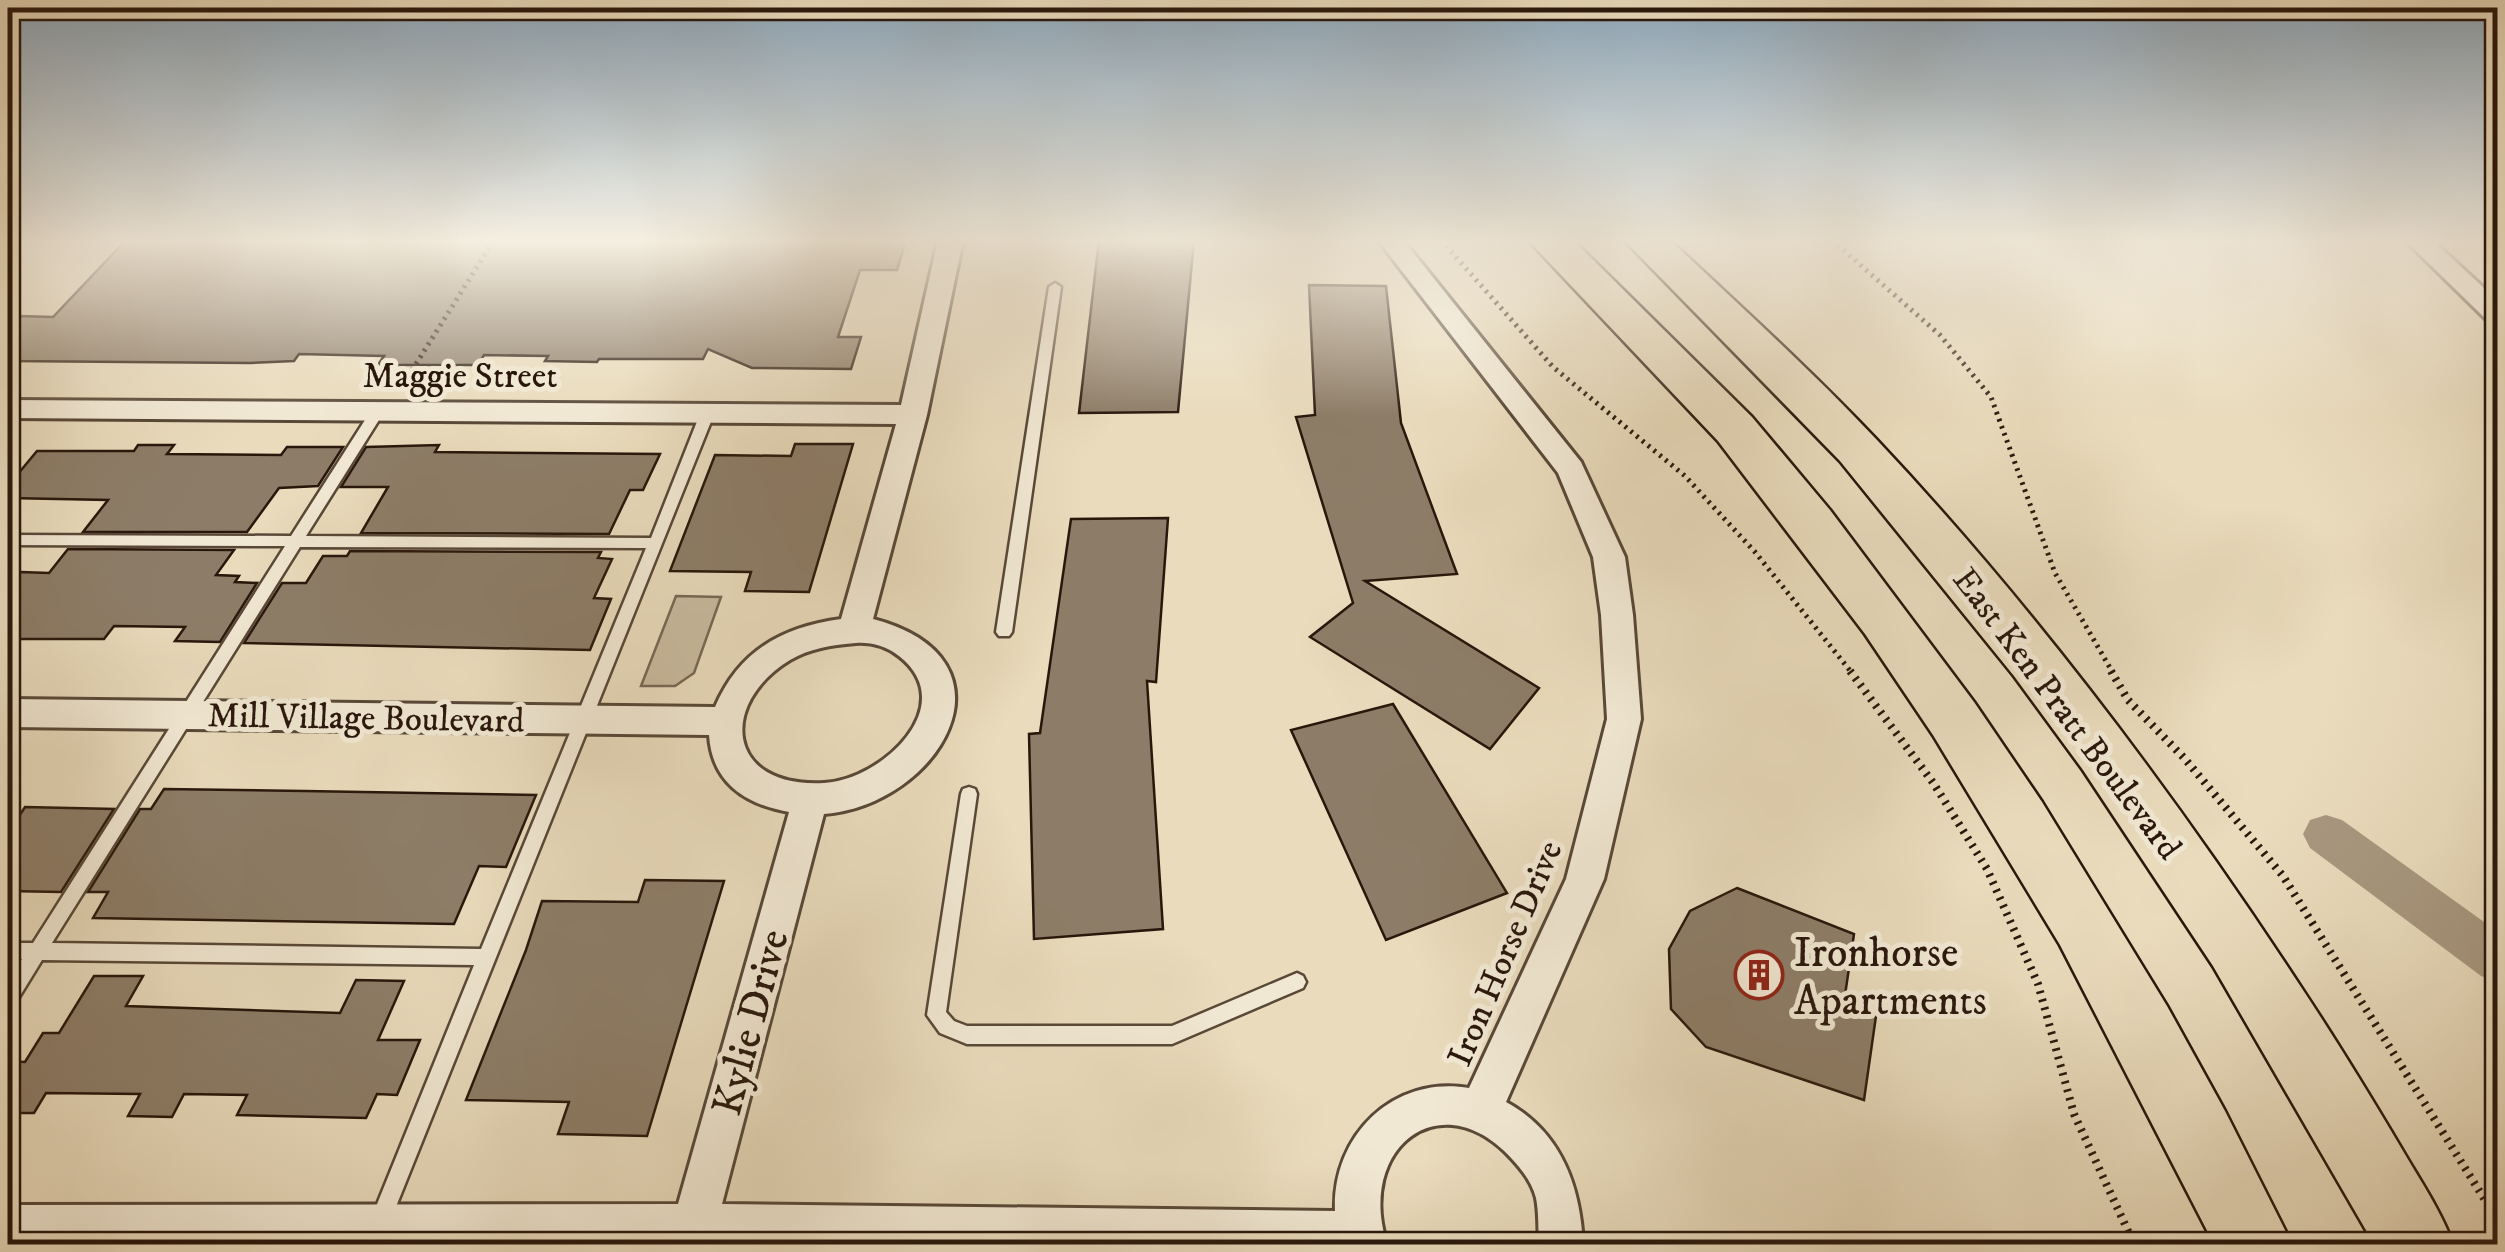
<svg xmlns="http://www.w3.org/2000/svg" width="2505" height="1252" font-family="'IM FELL DW Pica',serif">
<style>
.green{fill:#c8ba9e;stroke:#786855;stroke-width:2.5}
.lines{fill:none;stroke-linecap:round;stroke-linejoin:round}
.canal{fill:#a89880;fill-rule:evenodd}
.building{fill:#8d7d68;stroke:#29170c;stroke-width:2.5}
.lane-casing{stroke:#594838;stroke-width:5}
.street-casing{stroke:#594838;stroke-width:6}
.highway-casing{stroke:#29170c;stroke-width:5}
.path-far1{stroke:#29170c;stroke-width:5;stroke-dasharray:2.5 5;stroke-linecap:butt}
.path{stroke:#29170c;stroke-width:8;stroke-dasharray:2.5 6;stroke-linecap:butt}
.lane{fill:#f1e8d3;fill-rule:evenodd}
.street{fill:#f1e8d3;fill-rule:evenodd}
.highway{fill:#e9dbbc;fill-rule:evenodd}
.labels{text-anchor:middle;stroke-width:10;stroke-linejoin:round;paint-order:stroke}
.street-label{font-size:35px;fill:#29170c;stroke:#f1e8d3}
.near-poi-label{font-size:42px;fill:#29170c;stroke:#f1e8d3;text-anchor:start}
.near-street-label{font-size:42px;fill:#29170c;stroke:#f1e8d3}
</style>
<rect width="100%" height="100%" fill="#e9dbbc"/>
<filter id="stains"><feTurbulence type="fractalNoise" baseFrequency=".002" numOctaves="4"/><feColorMatrix values="0 0 0 0 .2 0 0 0 0 .09 0 0 0 0 .02 0 0 0 .5 -.17"/></filter>
<radialGradient id="worn" r=".72"><stop offset=".6" stop-color="#630" stop-opacity="0"/><stop offset="1" stop-color="#630" stop-opacity=".3"/></radialGradient>
<polygon class="green" points="676,596 721,597 694,673 675,686 641,686"/>
<g class="lines">
<polygon class="canal" points="2326,815 2342,820 2498,932 2498,982 2481,976 2310,848 2303,834 2310,820"/>
</g>
<g class="building">
<polygon points="126,240 906,240 897,270 860,270 838,337 861,337 851,369 752,368 708,349 703,359 599,359 597,362 545,361 548,356 484,355 478,365 378,365 384,356 299,354 294,361 250,363 8,361 8,328 19,316 53,317"/>
<polygon points="1099,240 1194,240 1178,412 1079,413"/>
<polygon points="1309,285 1386,286 1401,423 1457,574 1365,581 1539,688 1490,749 1310,637 1353,603 1296,417 1315,415"/>
<polygon points="795,444 853,444 809,592 745,591 751,572 670,571 715,455 791,456"/>
<polygon points="138,445 174,445 167,454 281,455 287,447 343,447 318,486 279,488 247,532 83,532 108,500 8,498 8,486 37,451 134,451"/>
<polygon points="439,445 435,452 660,454 643,490 630,490 609,534 361,533 388,487 341,487 366,447"/>
<polygon points="1168,518 1156,682 1147,681 1163,929 1034,939 1029,734 1040,733 1071,519"/>
<polygon points="68,549 234,550 216,575 239,576 235,582 257,583 220,642 175,641 185,627 114,626 104,639 8,639 8,589 21,572 49,573"/>
<polygon points="350,551 601,552 598,558 612,559 594,598 611,599 590,650 244,643 282,583 306,583 323,556 347,556"/>
<polygon points="1393,704 1507,893 1386,940 1291,730"/>
<polygon points="164,789 304,791 536,795 506,867 479,866 454,924 93,918 108,892 88,892 140,809 151,809"/>
<polygon points="25,807 114,809 61,892 8,891 8,833"/>
<polygon points="645,880 724,881 647,1136 558,1134 569,1102 466,1100 526,950 542,901 638,902"/>
<polygon points="1737,888 1854,934 1844,1002 1876,1016 1864,1100 1706,1047 1671,1009 1669,949 1690,911"/>
<polygon points="94,976 143,976 126,1006 340,1013 356,980 404,981 378,1040 420,1040 397,1095 377,1094 366,1118 237,1115 247,1095 184,1094 172,1117 128,1116 140,1094 46,1093 34,1113 8,1113 8,1061 25,1062 43,1033 59,1033"/>
</g>
<g class="lines">
<g class="lane-casing">
<g id="lane">
<polygon points="1055,283 1061,287 1012,632 1009,636 999,636 996,632 1049,287"/>
<path d="M377,408L384,412L306,536L651,538L700,414L707,410L714,414L389,1224L386,1231L379,1234L372,1231L369,1224L474,965L42,960L15,1004L8,1006V982L22,959H8V943H33L285,546L8,545V535L291,536L372,409ZM300,547L646,548L481,949L52,943Z"/>
<polygon points="969,787 975,789 977,794 946,1012 954,1021 967,1026 1172,1026 1297,973 1303,976 1306,982 1303,988 1172,1044 967,1044 940,1033 927,1015 961,794 963,789"/>
</g>
</g>
<g class="street-casing">
<g id="street">
<path d="M938,240H963L927,415L873,619C1026,659 939,805 824,814L722,1204L1335,1211C1332,1135 1394,1075 1469,1088L1566,879L1607,719L1601,615L1593,557L1558,473L1378,240H1403L1581,462L1625,557L1633,615L1641,719L1604,879L1506,1102C1561,1132 1580,1185 1583,1244H1539C1538,1230 1539,1213 1536,1198C1532,1182 1522,1170 1512,1159C1441,1081 1356,1148 1387,1244H8V1205L678,1204L789,812C744,804 712,782 709,735L8,727V699L715,707C739,651 782,627 841,619L896,424L8,418V400L901,405ZM856,643C871,642 886,646 899,656C962,705 882,780 824,783C725,788 719,703 790,660C810,648 833,645 856,643Z"/>
<polygon points="2405,240 2432,240 2498,301 2498,324 2489,322"/>
</g>
</g>
<g class="highway-casing">
<g id="highway">
<polygon points="1528,240 1573,240 1752,417 1830,510 1974,702 2042,802 2167,1006 2225,1111 2292,1244 2214,1244 2060,945 1933,735 1865,634 1718,441"/>
<path d="M1624,240H1670C1740,306 1811,370 1877,440C2036,609 2176,796 2303,990C2338,1043 2371,1097 2403,1151C2421,1182 2441,1211 2453,1244H2374L2213,966L2083,770L2014,676L1840,461Z"/>
</g>
</g>
<g class="path-far1">
<polyline points="1441,240 1553,367 1685,476 1755,552 1852,673"/>
<polyline points="1832,240 1940,335 1991,397 2055,573 2113,673"/>
<polyline points="404,383 494,240"/>
</g>
<g class="path">
<polyline points="1850,671 1934,784 1987,869 2038,984 2074,1114 2134,1244"/>
<polyline points="2111,671 2128,700 2185,759 2283,876 2498,1221"/>
</g>
<use href="#lane" class="lane"/>
<use href="#street" class="street"/>
<use href="#highway" class="highway"/>
</g>
<linearGradient id="sky" x2="0" y2="1"><stop stop-color="#8ea9be"/><stop offset="0.58" stop-color="#f5efe1"/><stop offset="1" stop-color="#f5efe1" stop-opacity="0"/></linearGradient>
<rect width="2505" height="416" fill="url(#sky)"/>
<defs>
<g id="building-ring" transform="scale(2.5)"><circle r="9.5" fill="#f1e8d3" stroke="#8f2418" stroke-width="1.5"/><path d="M-4-6H4V6H1V3H-1V6H-4ZM-2.5-4.3h1.7v1.8h-1.7ZM.8-4.3h1.7v1.8H.8ZM-2.5-1h1.7V.8h-1.7ZM.8-1h1.7V.8H.8Z" fill="#8f2418"/></g>
</defs>
<g fill-rule="evenodd">
<use href="#building-ring" x="1759" y="975"/>
</g>
<g class="labels">
<g class="street-label">
<text x="460" y="387">Maggie Street</text>
<text transform="translate(2068 713) rotate(53)" y="12">East Ken Pratt Boulevard</text>
<text transform="translate(366 717) rotate(1)" y="12">Mill Village Boulevard</text>
<text transform="translate(1504 953) rotate(-67)" y="12">Iron Horse Drive</text>
</g>
<g class="near-poi-label">
<text x="1794" y="966">Ironhorse<tspan x="1794" dy="48">Apartments</tspan></text>
</g>
<g class="near-street-label">
<text transform="translate(749 1022) rotate(-75)" y="15">Kylie Drive</text>
</g>
</g>
<rect width="2505" height="1252" fill="none" stroke="#e9dbbc" stroke-width="40"/>
<rect x="10" y="10" width="2485" height="1232" fill="none" stroke="#29170c" stroke-width="5"/>
<rect x="20" y="20" width="2465" height="1212" fill="none" stroke="#29170c" stroke-width="2.5"/>
<rect width="100%" height="100%" filter="url(#stains)"/>
<rect width="100%" height="100%" fill="url(#worn)"/>
</svg>
